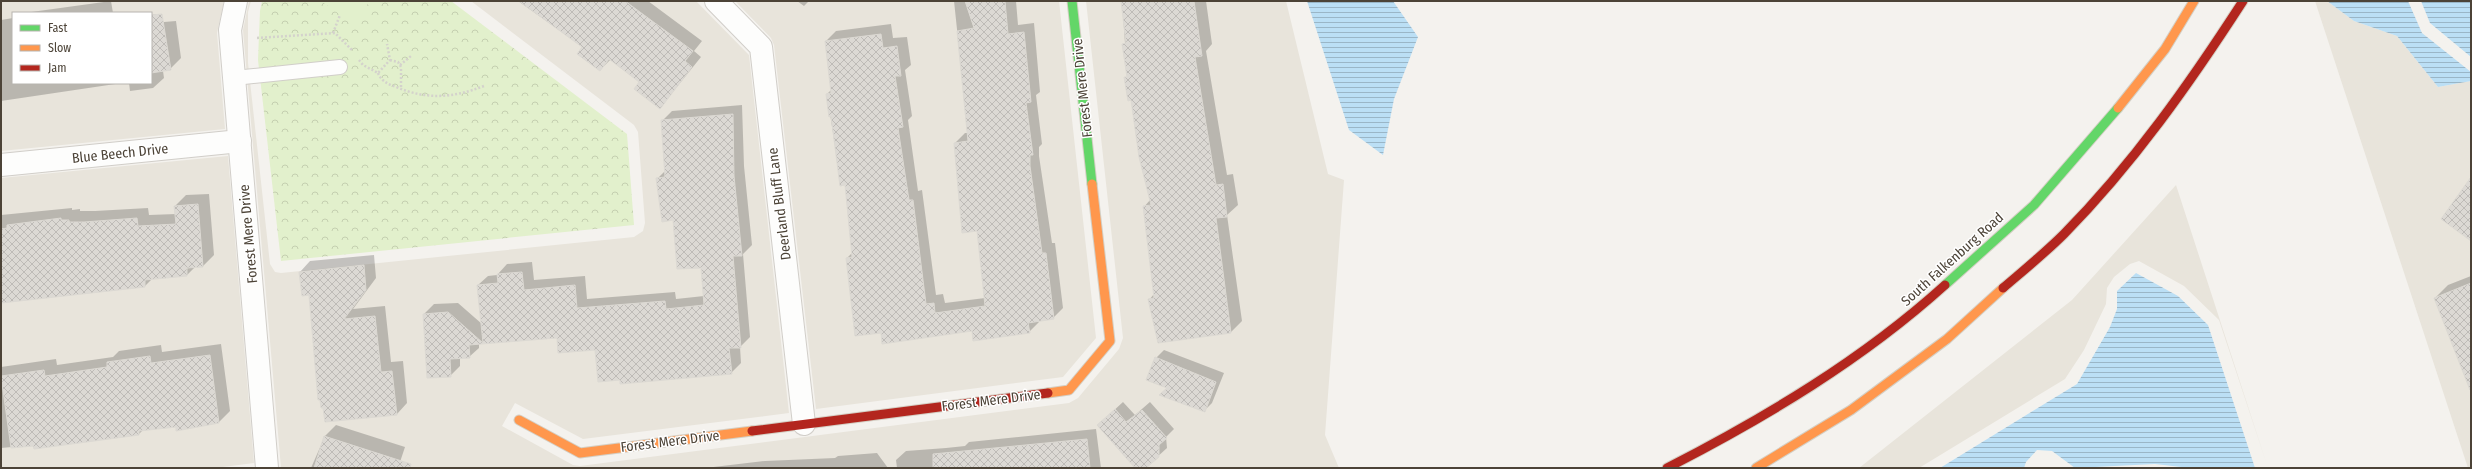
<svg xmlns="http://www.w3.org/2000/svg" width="2472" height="469" font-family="'Fira Sans Condensed',sans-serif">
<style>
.residential{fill:#e8e4db;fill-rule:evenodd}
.forest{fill:url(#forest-crowns)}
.garden{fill:#e2f0cc}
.water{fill:url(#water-rules)}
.shadow{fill:#0003}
.building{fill:url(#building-cross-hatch);stroke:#dcd9d3}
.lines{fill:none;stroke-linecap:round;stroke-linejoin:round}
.lane-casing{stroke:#d1cec9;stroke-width:16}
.street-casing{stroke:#d1cec9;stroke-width:24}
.fast-casing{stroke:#d4cfc4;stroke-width:11}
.slow-casing{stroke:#d4cfc4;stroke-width:11}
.jam-casing{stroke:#d4cfc4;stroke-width:11}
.path{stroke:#d4d2cc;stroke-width:2.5;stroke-dasharray:2 2;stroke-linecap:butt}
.lane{stroke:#fdfdfc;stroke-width:14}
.street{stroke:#fdfdfc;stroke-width:22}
.fast{stroke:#63d668;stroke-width:9}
.slow{stroke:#ff974d;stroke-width:9}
.jam{stroke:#b3261e;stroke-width:9}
.labels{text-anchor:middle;stroke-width:3;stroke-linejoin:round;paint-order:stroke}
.street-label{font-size:14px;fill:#4c4337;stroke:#fff}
</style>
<defs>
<pattern id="forest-crowns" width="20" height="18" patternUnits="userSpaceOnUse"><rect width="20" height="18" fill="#e2f0cc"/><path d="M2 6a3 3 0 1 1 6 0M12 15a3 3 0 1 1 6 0" fill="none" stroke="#c4cfb0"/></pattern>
<pattern id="water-rules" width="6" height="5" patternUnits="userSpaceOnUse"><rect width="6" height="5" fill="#bbdff5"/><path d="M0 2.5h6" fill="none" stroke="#9ab6c7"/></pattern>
<pattern id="building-cross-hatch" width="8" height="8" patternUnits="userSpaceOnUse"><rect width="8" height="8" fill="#dcd9d4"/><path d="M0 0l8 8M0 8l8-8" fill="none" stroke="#bebbb7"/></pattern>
</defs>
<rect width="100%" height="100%" fill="#f4f2ee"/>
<g class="residential">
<path d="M1,1H224L217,33L225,129L1,151ZM13,13H151V83H13Z"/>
<polygon points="249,1 251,1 248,12 248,63 270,264 275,272 281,273 634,237 643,231 645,223 638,132 634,125 471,1 696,1 749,55 789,413 583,439 515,403 502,426 573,465 580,466 1069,403 1078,398 1119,349 1123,338 1086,1 1286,1 1328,174 1344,180 1325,435 1339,468 281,468 243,30"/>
<polygon points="735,1 1059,1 1096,338 1063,377 816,409 774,45 771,38"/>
<polygon points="2315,1 2327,1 2354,21 2397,36 2438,87 2471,81 2471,468 2468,468"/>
<polygon points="228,156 254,463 215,468 1,468 1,178"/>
<polygon points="2176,185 2268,468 2219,320 2184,286 2139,261 2130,264 2114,277 2107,288 2106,304 2084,350 2065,379 1919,468 1859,468 2072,300"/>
</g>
<polygon class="forest" points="262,1 451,1 627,134 634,225 281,261 258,60 260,11"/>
<polygon class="garden" points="321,1 370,1 353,24"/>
<g class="water">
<polygon points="1307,1 1393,1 1418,37 1394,99 1383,155 1349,130"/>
<polygon points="2327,1 2408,1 2422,33 2471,72 2471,81 2438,87 2397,36 2354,21"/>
<polygon points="2421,1 2471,1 2471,57 2430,23"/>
<polygon points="2136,273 2178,296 2208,325 2255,468 2190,468 2155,464 2075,468 2052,451 2037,450 2026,462 2024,468 1940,468 2077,384 2110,327 2117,309 2117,291"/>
</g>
<g class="shadow">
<polygon points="111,1 113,13 24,13"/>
<polygon points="518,1 648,1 702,41 694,51 701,57 660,108 641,82 611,59 600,70 583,47"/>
<polygon points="797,1 809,1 804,6"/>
<polygon points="954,1 1016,1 1018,25 1034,23 1040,92 1036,95 1042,144 1039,147 1039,156 1052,243 1055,243 1063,308 1053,318 1039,320 1039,322 1029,332 973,330 882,332 847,258 853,252 846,184 841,185 827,94 832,89 826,41 836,31 891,24 893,38 907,37 911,65 905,70 912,116 908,120 918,191 922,190 936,295 943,294 945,303 985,298 978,230 955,143 965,133 968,133"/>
<polygon points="1122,1 1206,1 1212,44 1206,51 1227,175 1233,174 1238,205 1227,215 1242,321 1231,332 1149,300 1154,294 1144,207 1150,200 1132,99 1129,99"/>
<polygon points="156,14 164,22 176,21 181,58 170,69 163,71 164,78 153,88 130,91 129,83 151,83 151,15"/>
<polygon points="13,18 13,83 122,83 1,101 1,20"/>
<polygon points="742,105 744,166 752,245 743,254 750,337 740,347 741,363 731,373 621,379 596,349 558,337 479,343 479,348 469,357 460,358 460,366 450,376 424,314 434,304 458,303 482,324 478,285 488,276 497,275 507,264 532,262 534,280 585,276 587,299 675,292 676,299 704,296 702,267 674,219 657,179 665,171 662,121 672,111"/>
<polygon points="209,194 214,255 203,266 196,266 187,275 153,278 145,286 1,302 1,215 72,208 72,210 80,209 80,211 95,211 148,208 149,215 176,214 175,206 186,195"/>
<polygon points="374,255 376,278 353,309 385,306 391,362 403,361 407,403 397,414 310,294 300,272 310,261"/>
<polygon points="2471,276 2471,391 2435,298 2448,285"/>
<polygon points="221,344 230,411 219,422 143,430 139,434 34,448 34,445 1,448 1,367 56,359 57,365 113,357 119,351 161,345 162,352"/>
<polygon points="1164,350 1224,373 1212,403 1204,411 1168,388 1156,358"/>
<polygon points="1123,402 1135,415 1150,402 1174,429 1166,437 1167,448 1145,468 1136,468 1098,425"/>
<polygon points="336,425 405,447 398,468 311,468 325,436"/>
<polygon points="1096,429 1101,468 897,468 896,460 906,451 946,448 965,446 969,442"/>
<polygon points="877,453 888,468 705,468 765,461 835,458 838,456"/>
</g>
<g class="building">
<polygon points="519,1 625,1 693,51 685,61 692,67 660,109 634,89 639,82 609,59 600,71 577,54 582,47"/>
<polygon points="965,1 1005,1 1008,34 1024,32 1031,102 1026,103 1033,155 1030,155 1030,166 1042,253 1046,253 1054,319 1028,323 1030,333 973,341 972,331 882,344 881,333 855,336 846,258 852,257 845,185 840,186 831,116 829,117 826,94 831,93 825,41 881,34 883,48 897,46 901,76 895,76 903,127 898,128 909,200 913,200 926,304 934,303 935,313 985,306 977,231 962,233 954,143 968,141 957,31 974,28"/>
<polygon points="1121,1 1194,1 1202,56 1195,57 1216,185 1223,184 1227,217 1216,218 1231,333 1158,343 1148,299 1154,298 1143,206 1151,205 1139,157 1131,100 1128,101 1124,77 1127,77 1122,44 1126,43"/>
<polygon points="162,14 171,70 151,73 151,15"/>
<polygon points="733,114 734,176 742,256 733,256 741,348 729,348 732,374 620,384 620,380 598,382 595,350 558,353 557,338 469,345 470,358 450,359 451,377 427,378 423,314 448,312 483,343 477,285 498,283 497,274 522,272 524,290 575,285 577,308 665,301 666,309 704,305 701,268 677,269 673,220 662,222 656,178 665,177 661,120"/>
<polygon points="2471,177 2471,241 2441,219"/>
<polygon points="198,204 203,267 187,268 187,276 145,280 145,287 1,303 1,229 7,228 7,225 61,218 61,220 69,220 69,222 84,222 137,218 138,226 176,224 174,206"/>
<polygon points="364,265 366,290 344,319 375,316 381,372 392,371 397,415 325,422 323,408 321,408 320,400 318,400 309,295 302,296 299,272"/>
<polygon points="2471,283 2471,390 2470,390 2434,298"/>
<polygon points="210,355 219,423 176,431 176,427 139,431 139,435 34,449 33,446 11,448 1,376 44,370 45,376 107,367 107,362 150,356 151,363"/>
<polygon points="1155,357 1216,382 1205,412 1159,395 1167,388 1146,380"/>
<polygon points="1115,409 1126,422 1142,410 1167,438 1159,445 1159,457 1146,468 1135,468 1097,425"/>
<polygon points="324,436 411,464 410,468 314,468"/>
<polygon points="1087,439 1090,468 933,468 933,454"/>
</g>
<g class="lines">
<g class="lane-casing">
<polyline id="lane" points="234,78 340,67"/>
</g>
<g class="street-casing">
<g id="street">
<polyline points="236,1 230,30 267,468"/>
<polyline points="716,1 761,47 804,424"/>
<polyline points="1,165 240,141"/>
</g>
</g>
<g class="fast-casing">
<g id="fast">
<polyline points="1072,1 1092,184"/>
<polyline points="1945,285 2034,205 2118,108"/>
</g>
</g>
<g class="slow-casing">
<g id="slow">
<polyline points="2118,108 2165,49 2194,1"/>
<polyline points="1048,393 1069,390 1110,341 1092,184"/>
<polyline points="519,420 580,453 752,431"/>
<polyline points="1756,468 1851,410 1947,339 2003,288"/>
</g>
</g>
<g class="jam-casing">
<g id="jam">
<path d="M2003,288C2024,270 2045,253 2064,234C2133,164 2190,83 2243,1"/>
<polyline points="752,431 1048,393"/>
<path d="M1667,468C1766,417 1862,360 1945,285"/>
</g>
</g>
<g class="path">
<polyline points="333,33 340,15"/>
<polyline points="257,38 335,33 353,51"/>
<polyline points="359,60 363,65 378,73 390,60 387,44"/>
<polyline points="390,60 398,62 401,67 401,89"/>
<polyline points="400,65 411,56"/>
<path d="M378,73C381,81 388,84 396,87C427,100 453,98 484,86"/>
</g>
<use href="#lane" class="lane"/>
<use href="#street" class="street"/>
<use href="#fast" class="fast"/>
<use href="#slow" class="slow"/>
<use href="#jam" class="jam"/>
</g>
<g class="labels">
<g class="street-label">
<text transform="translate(1082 88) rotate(-96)" y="5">Forest Mere Drive</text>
<text transform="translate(120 153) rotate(-6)" y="5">Blue Beech Drive</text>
<text transform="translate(779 204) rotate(-97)" y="5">Deerland Bluff Lane</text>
<text transform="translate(248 234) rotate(-95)" y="5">Forest Mere Drive</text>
<text transform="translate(1952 259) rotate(-42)" y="5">South Falkenburg Road</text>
<text transform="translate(991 400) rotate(-7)" y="5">Forest Mere Drive</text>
<text transform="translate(670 441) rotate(-7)" y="5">Forest Mere Drive</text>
</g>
</g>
<rect width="2472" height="469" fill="none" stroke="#4c4337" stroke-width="4"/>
<rect x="12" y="12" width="140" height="72" fill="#ffffff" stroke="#b7b4af"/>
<rect x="20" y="25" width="20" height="6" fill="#63d668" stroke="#b7b4af"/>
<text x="48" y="32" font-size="12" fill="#4c4337">Fast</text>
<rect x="20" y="45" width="20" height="6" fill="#ff974d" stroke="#b7b4af"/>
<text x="48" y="52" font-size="12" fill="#4c4337">Slow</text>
<rect x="20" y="65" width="20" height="6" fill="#b3261e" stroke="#b7b4af"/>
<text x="48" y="72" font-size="12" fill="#4c4337">Jam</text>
</svg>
